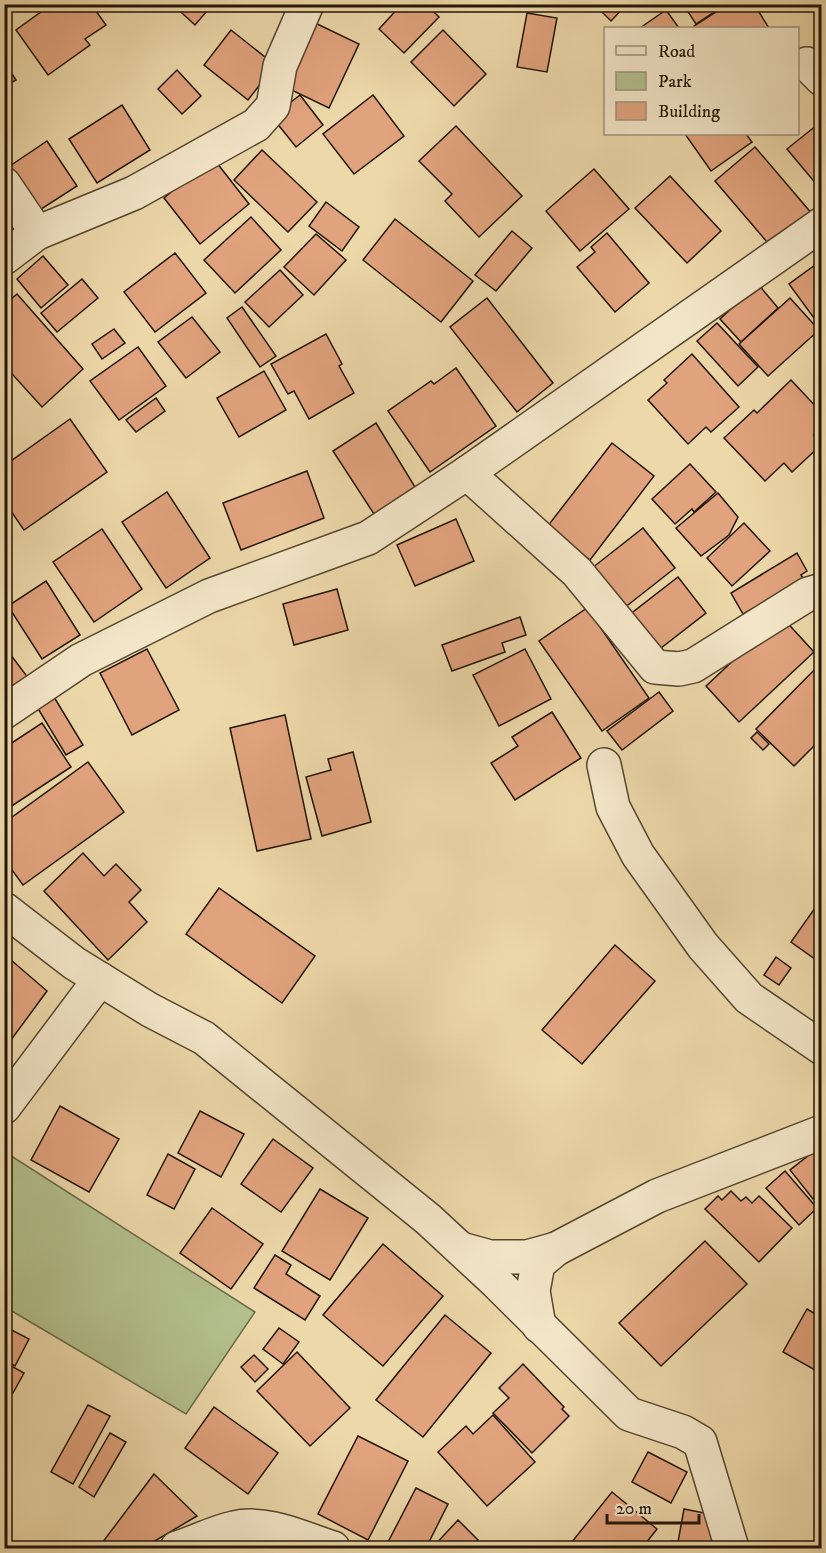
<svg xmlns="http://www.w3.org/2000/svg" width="826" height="1553" font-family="'IM FELL DW Pica',serif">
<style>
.green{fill:#b3c08d;stroke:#6a6b4a;stroke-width:1.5}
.building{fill:#e1a37e;stroke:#211607;stroke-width:1.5}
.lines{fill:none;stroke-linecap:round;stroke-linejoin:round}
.street-casing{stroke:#544630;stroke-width:36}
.street{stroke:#f3e6c8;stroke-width:33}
</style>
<rect width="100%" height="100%" fill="#edd8aa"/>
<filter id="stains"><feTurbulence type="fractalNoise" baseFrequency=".00333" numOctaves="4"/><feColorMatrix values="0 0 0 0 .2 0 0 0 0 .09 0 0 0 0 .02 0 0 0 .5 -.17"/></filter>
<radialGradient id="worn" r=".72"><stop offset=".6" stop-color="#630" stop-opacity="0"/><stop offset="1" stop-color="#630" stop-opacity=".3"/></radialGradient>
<polygon class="green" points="5,1152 255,1312 186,1414 5,1307"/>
<g class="building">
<polygon points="52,4 91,4 106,25 85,39 90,45 48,75 16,30"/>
<polygon points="172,4 213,4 195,25"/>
<polygon points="402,4 426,4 439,17 404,53 379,29"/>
<polygon points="594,4 627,4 611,21"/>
<polygon points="683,4 726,4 696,24"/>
<polygon points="728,4 740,4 743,9 754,4 769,28 695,28 694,26"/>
<polygon points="666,10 679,28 640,28"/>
<polygon points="527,13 557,18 547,72 517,67"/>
<polygon points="311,21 359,44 329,108 281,85"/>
<polygon points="231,30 275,65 248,100 204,65"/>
<polygon points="443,30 486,74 454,106 411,62"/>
<polygon points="4,62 16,80 4,87"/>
<polygon points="177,70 201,96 182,114 158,89"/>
<polygon points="300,95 323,125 296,147 272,117"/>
<polygon points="373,95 404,136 354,174 323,134"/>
<polygon points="122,105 150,150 97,183 69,139"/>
<polygon points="822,121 822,191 787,149"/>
<polygon points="456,126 522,196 479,237 445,201 452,194 419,161"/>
<polygon points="685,134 746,134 752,142 711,171"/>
<polygon points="47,141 77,186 32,215 4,170"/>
<polygon points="755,147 813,215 773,249 715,181"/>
<polygon points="262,150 317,202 288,232 234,180"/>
<polygon points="213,158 249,204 200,244 164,198"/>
<polygon points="594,169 629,209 580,251 546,211"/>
<polygon points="670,176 721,231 687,263 635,208"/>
<polygon points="326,202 359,227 342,251 309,226"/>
<polygon points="4,217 15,234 4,241"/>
<polygon points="251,217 281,250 235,293 204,260"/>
<polygon points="395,219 473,281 441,322 363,260"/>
<polygon points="512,231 532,248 496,291 475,275"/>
<polygon points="607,233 649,283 615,312 577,267 595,252 591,247"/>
<polygon points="316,234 346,260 314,295 284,267"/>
<polygon points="175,253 206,293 155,332 124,292"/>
<polygon points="43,256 68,285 41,308 17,279"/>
<polygon points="822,260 822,329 789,284"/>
<polygon points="280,270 303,295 269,327 245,302"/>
<polygon points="82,279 98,298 57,332 41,313"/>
<polygon points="758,284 778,308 741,342 720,319"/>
<polygon points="17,294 83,369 42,407 4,365 4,305"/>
<polygon points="487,298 553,383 517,412 450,327"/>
<polygon points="790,298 819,330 768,376 739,344"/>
<polygon points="242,307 276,356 260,367 227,318"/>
<polygon points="192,317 220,352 186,378 158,342"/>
<polygon points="717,323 758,367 738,386 697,341"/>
<polygon points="114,329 125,343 102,359 92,344"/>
<polygon points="326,334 342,364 339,366 354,393 309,419 294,391 288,394 271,364"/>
<polygon points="138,347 166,386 119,420 90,381"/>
<polygon points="692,354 739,407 711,432 706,427 688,444 648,400 667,383 664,380"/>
<polygon points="456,368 496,426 430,472 388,411 431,381 434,384"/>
<polygon points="264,371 286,410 239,437 217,398"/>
<polygon points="791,380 822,413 822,428 814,435 822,444 792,472 784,463 765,481 724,438 754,410 757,413"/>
<polygon points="156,398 165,411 136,432 126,420"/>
<polygon points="70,419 107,472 24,530 4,501 4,466"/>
<polygon points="376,423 415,487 374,514 333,451"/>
<polygon points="612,443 654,476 590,560 547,527"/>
<polygon points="690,464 716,492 694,512 692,509 675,524 652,499"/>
<polygon points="307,471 324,518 241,550 223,503"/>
<polygon points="167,492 210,558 166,588 122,522"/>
<polygon points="718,493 738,517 729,535 701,556 676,528"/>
<polygon points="456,519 474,561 415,586 397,545"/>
<polygon points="744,523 770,551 732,586 707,558"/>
<polygon points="643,528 675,568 619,612 587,572"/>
<polygon points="102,529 142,589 94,622 53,562"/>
<polygon points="797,553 807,571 801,575 804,580 743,614 731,593"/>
<polygon points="678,577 706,613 652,655 624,619"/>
<polygon points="46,581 80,635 42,659 8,606"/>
<polygon points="337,589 348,630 294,645 283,604"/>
<polygon points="587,608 649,698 602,731 539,641"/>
<polygon points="781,616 814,652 739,722 706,686"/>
<polygon points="520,617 526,635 502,643 505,652 452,671 442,645"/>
<polygon points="4,646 29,679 4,698"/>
<polygon points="147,649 179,710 132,735 100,673"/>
<polygon points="525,649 551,699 499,726 473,675"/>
<polygon points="822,662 822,738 794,766 756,729"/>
<polygon points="51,692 83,745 66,755 34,702"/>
<polygon points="659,692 673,711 622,750 607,731"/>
<polygon points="552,712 581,758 515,800 491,763 518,746 512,737"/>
<polygon points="285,715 311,839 257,851 230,728"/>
<polygon points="42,723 71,767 4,811 4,748"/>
<polygon points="757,732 769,744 763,750 751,738"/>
<polygon points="353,752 371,822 322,836 306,777 331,770 328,759"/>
<polygon points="88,762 124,812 23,885 4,859 4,823"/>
<polygon points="83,853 104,876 116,864 141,890 129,902 147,922 108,960 44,891"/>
<polygon points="219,888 315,956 282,1003 186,934"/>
<polygon points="822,898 822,964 791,942"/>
<polygon points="615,945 655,981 582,1064 542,1030"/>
<polygon points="4,954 47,991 11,1040 4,1035"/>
<polygon points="776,957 791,968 779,985 764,975"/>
<polygon points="60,1106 119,1139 89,1192 31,1160"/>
<polygon points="200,1111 244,1134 221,1177 178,1153"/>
<polygon points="273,1139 313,1168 281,1212 241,1184"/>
<polygon points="813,1152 822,1163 822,1193 813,1199 790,1170"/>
<polygon points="168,1154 195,1169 174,1209 147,1195"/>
<polygon points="785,1171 817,1208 799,1225 766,1188"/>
<polygon points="320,1189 368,1218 330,1280 282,1251"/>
<polygon points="731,1191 741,1201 746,1197 752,1203 759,1196 792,1228 759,1262 705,1209 718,1196 722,1200"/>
<polygon points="212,1208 263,1244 231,1289 180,1253"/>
<polygon points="705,1241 747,1284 661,1366 619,1323"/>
<polygon points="383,1244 443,1296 383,1366 323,1315"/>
<polygon points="275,1255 291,1265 286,1274 320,1296 305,1320 254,1288"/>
<polygon points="807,1309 822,1318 822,1374 783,1352"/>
<polygon points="445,1315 491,1353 423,1437 376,1400"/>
<polygon points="4,1326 29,1339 15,1366 4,1360"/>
<polygon points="279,1328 299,1342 283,1364 263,1349"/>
<polygon points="297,1352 350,1408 310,1446 257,1391"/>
<polygon points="254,1355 268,1369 255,1382 241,1367"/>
<polygon points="4,1362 24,1373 13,1393 4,1388"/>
<polygon points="523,1364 564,1407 562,1409 569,1416 532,1453 493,1413 509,1398 499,1388"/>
<polygon points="88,1405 110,1416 73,1484 51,1472"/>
<polygon points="214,1407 278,1453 248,1494 185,1448"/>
<polygon points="493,1415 535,1462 487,1506 438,1452 466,1426 473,1434"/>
<polygon points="4,1426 11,1429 4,1444"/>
<polygon points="110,1433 126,1442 94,1497 79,1487"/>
<polygon points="358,1436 408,1461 368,1540 318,1514"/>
<polygon points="648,1452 687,1472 671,1503 632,1482"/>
<polygon points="154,1474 197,1516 143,1548 101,1548 99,1547"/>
<polygon points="416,1488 448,1504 426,1548 395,1548 387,1544"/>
<polygon points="612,1492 657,1529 642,1548 567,1548"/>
<polygon points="684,1509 715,1515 713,1548 671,1548 672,1541 678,1542"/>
<polygon points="458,1520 478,1540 469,1548 432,1548"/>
</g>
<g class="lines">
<g class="street-casing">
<g id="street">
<polyline points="807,64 822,79"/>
<polyline points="4,184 37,233 4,258"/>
<polyline points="37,233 134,193 256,125 273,106 280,66 307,4"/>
<polyline points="467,473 577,572 655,667 679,669 693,666 808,594 822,590"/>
<polyline points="4,712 81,660 209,596 368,538 467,473 822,224"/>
<polyline points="604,765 613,807 638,855 703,946 749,998 822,1048"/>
<polyline points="4,909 74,963 150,1010 204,1038 428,1219 496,1282 629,1414 683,1432 700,1442 732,1548"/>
<polyline points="4,1107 100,979"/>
<polyline points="461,1249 490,1257 527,1257 556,1249 657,1196 822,1132"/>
<polyline points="539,1326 533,1291 538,1264 556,1249"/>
<path d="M177,1548C196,1542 215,1532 234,1528C266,1520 304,1539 333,1548"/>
</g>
</g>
<use href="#street" class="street"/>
</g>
<rect width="826" height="1553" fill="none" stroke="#edd8aa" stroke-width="24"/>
<rect x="6" y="6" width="814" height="1541" fill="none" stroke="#211607" stroke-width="3"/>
<rect x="12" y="12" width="802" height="1529" fill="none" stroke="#211607" stroke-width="1.5"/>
<rect x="604" y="27" width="195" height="108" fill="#f3e6c8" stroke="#9f937b" stroke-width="1.5"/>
<rect x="616" y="46" width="30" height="9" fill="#f3e6c8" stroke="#9f937b" stroke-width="1.5"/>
<text x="658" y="57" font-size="18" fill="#211607">Road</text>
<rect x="616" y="72" width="30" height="18" fill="#b3c08d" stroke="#9f937b" stroke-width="1.5"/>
<text x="658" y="87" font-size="18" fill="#211607">Park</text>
<rect x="616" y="102" width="30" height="18" fill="#e1a37e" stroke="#9f937b" stroke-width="1.5"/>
<text x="658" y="117" font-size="18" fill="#211607">Building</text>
<path d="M607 1514v9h92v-9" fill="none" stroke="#211607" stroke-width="3"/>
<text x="616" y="1514" font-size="18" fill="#211607" stroke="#f3e6c8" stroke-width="4.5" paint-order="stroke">20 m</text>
<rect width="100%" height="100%" filter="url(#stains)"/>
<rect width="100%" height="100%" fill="url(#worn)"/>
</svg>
